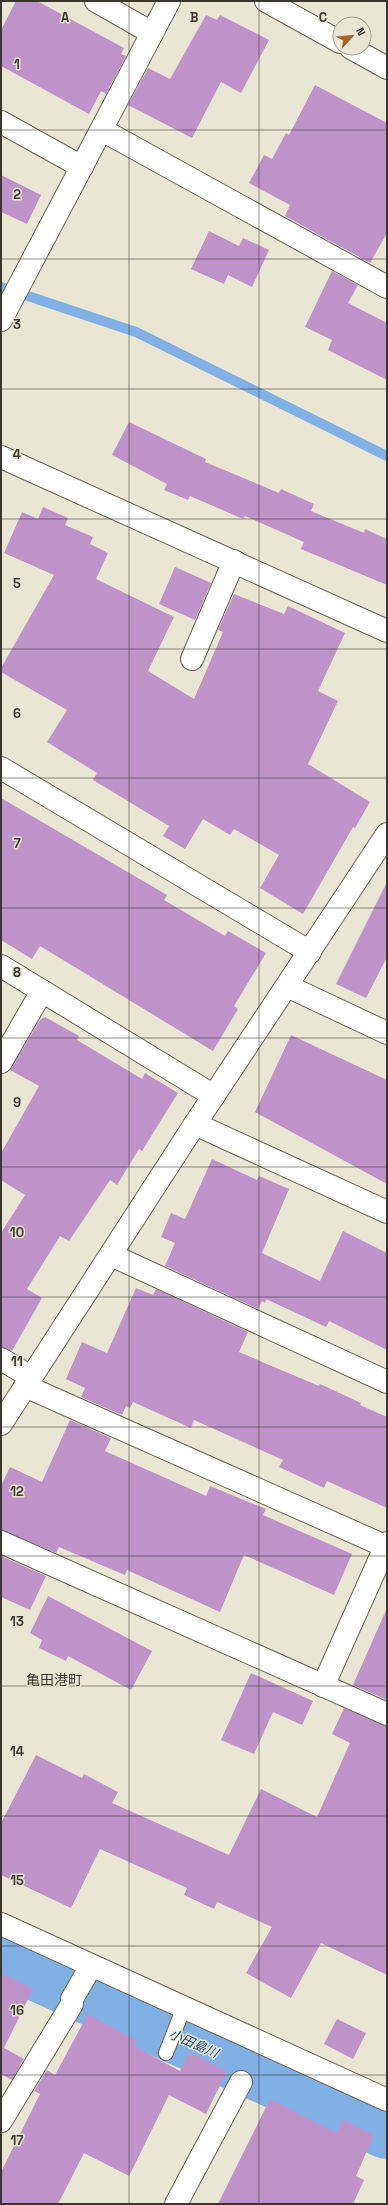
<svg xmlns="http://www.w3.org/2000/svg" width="388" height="2205" font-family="'Space Grotesk','Noto Sans JP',sans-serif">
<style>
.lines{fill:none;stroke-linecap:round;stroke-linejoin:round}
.stream{stroke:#81b0e4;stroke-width:10}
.river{stroke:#81b0e4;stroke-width:58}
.building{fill:#bf93ca}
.service-casing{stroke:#686454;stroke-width:16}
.minor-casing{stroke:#686454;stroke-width:24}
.tertiary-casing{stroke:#686454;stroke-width:24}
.service{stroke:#fff;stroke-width:14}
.minor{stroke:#fff;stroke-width:22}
.tertiary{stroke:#fff;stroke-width:22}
.grid{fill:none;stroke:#393730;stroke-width:1;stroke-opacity:0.55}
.labels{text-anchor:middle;stroke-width:3;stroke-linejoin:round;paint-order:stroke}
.water-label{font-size:13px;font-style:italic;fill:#0f4171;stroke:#eae6d4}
.quarter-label{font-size:14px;fill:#393730;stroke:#eae6d4}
.grid-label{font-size:13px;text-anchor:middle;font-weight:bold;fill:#393730;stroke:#eae6d4;stroke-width:3;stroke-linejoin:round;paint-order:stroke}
</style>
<rect width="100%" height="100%" fill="#eae6d4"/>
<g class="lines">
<polyline class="stream" points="1,287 136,332 387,456"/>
<polyline class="river" points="1,1956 387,2130"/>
</g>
<g class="building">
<polygon points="16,1 37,1 124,48 121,54 126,56 106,94 101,91 89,114 1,66 1,30"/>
<polygon points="206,15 217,20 220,15 269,40 241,93 221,82 192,138 128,105 148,68 170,79"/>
<polygon points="315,85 387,123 387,233 370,263 285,216 290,205 249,183 264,155 272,159 286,133 289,135"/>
<polygon points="1,175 41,195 27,224 1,212"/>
<polygon points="209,231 239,246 243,238 269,250 252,287 228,275 224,284 191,269"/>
<polygon points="332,271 358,285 348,303 387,323 387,380 328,350 332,340 305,327"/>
<polygon points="129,422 206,459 205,462 279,493 281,489 314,504 311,511 364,533 365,529 387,539 387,585 301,549 304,542 245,516 243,519 190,496 188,500 164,490 167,484 112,455"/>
<polygon points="43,507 68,518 65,525 93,537 90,544 108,553 96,579 174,617 148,671 194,699 223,632 218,630 234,594 284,614 288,606 345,633 318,691 338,701 308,764 370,802 355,828 353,827 303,914 260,888 279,855 234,829 230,835 203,819 185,849 163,836 169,826 93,780 97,773 47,742 67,710 1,672 1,668 54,575 4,553 22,512 38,519"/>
<polygon points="175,567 211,583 195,620 159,604"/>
<polygon points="1,798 167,895 164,900 225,936 228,931 266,953 234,1006 238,1009 213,1051 40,946 32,959 1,940"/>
<polygon points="387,882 387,957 366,998 336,984"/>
<polygon points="45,1017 79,1036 77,1040 142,1079 145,1073 178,1093 142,1151 139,1149 117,1185 110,1180 69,1241 60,1236 27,1289 42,1298 12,1351 1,1347 1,1233 25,1195 1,1180 1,1153 39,1086 10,1070 40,1020"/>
<polygon points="291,1035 387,1080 387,1184 255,1112"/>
<polygon points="212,1159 257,1180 259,1176 289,1189 262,1253 320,1281 343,1231 387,1253 387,1350 329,1321 326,1327 266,1299 265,1303 262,1301 258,1309 165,1266 175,1243 161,1237 171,1213 185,1219"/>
<polygon points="136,1288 153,1295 156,1289 248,1332 239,1352 319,1386 320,1384 361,1403 360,1405 387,1417 387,1508 327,1481 324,1488 279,1467 283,1460 194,1420 191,1428 133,1402 130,1408 126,1406 122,1415 81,1397 85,1388 66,1379 82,1342 107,1353"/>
<polygon points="70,1420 111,1438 105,1451 206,1496 210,1486 266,1509 263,1515 352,1554 334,1595 244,1555 220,1612 127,1570 125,1575 59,1547 56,1553 1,1530 1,1486 10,1467 42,1482"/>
<polygon points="1,1556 46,1576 30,1610 1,1597"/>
<polygon points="48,1596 152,1651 131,1690 68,1656 66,1661 39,1648 42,1640 30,1633"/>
<polygon points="387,1608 387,1700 353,1685"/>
<polygon points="251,1673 313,1701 302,1725 273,1712 254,1754 221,1740"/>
<polygon points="344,1708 387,1726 387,1975 321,1943 291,1998 246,1973 272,1927 217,1902 214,1909 184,1895 187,1888 100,1849 71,1908 1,1875 1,1823 36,1755 82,1778 84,1774 118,1792 112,1803 229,1855 261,1789 317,1817 350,1743 332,1734"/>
<polygon points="1,1973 33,1989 4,2048 24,2059 12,2080 1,2074"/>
<polygon points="88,2014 137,2041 134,2046 180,2071 189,2052 227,2071 206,2114 169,2095 129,2176 84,2153 58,2204 1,2204 1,2172 40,2094 34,2091 47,2070 55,2075"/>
<polygon points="337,2019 366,2033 353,2059 324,2044"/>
<polygon points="270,2099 337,2133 343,2120 374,2135 356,2176 364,2180 353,2204 218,2204"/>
</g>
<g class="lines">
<g class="service-casing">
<polyline id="service" points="166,2053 184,2007"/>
</g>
<g class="minor-casing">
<g id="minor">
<polyline points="96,1 152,33"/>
<polyline points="266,1 340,42"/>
<polyline points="351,48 387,68"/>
<polyline points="1,122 82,167"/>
<polyline points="102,130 387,287"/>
<polyline points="1,320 169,1"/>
<polyline points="1,457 387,631"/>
<polyline points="192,659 234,561"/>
<polyline points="1,768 310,952"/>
<polyline points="1,966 214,1096"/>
<polyline points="287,986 387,1033"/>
<polyline points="1,1062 42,991"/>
<polyline points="195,1124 387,1212"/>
<polyline points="111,1255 387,1382"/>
<polyline points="1,1359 31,1377"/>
<polyline points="25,1386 387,1547"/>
<polyline points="1,1542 387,1714"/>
<polyline points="323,1686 387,1543"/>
<polyline points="1,1924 387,2100"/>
<polyline points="1,2121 72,2004 72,1999 91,1966"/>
<polyline points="176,2204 241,2082"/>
</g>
</g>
<g class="tertiary-casing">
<polyline id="tertiary" points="1,1424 195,1124 387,834"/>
</g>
<use href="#service" class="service"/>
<use href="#minor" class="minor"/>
<use href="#tertiary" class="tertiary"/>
</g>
<path class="grid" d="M129,1V2204M259,1V2204M1,130H387M1,259H387M1,389H387M1,519H387M1,649H387M1,778H387M1,908H387M1,1038H387M1,1167H387M1,1297H387M1,1427H387M1,1556H387M1,1686H387M1,1816H387M1,1946H387M1,2075H387"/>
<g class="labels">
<g class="water-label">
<text transform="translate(194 2043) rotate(24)" y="5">小田島川</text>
</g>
<g class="quarter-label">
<text x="54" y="1685">亀田港町</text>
</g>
</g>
<g class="grid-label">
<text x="65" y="22">A</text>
<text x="194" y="22">B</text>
<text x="323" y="22">C</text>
<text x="17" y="69">1</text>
<text x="17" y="199">2</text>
<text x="17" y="329">3</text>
<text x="17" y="459">4</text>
<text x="17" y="588">5</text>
<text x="17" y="718">6</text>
<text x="17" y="848">7</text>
<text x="17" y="977">8</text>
<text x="17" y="1107">9</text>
<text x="17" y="1237">10</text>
<text x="17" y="1366">11</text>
<text x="17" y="1496">12</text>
<text x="17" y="1626">13</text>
<text x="17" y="1756">14</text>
<text x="17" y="1885">15</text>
<text x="17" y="2015">16</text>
<text x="17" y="2145">17</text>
</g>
<rect width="388" height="2205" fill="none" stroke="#393730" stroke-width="4"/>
<g transform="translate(352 36) rotate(63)"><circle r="19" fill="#eae6d4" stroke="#a3a092"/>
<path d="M0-3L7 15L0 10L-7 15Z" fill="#a3652b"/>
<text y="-6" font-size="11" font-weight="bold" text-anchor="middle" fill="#393730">N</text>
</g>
</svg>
